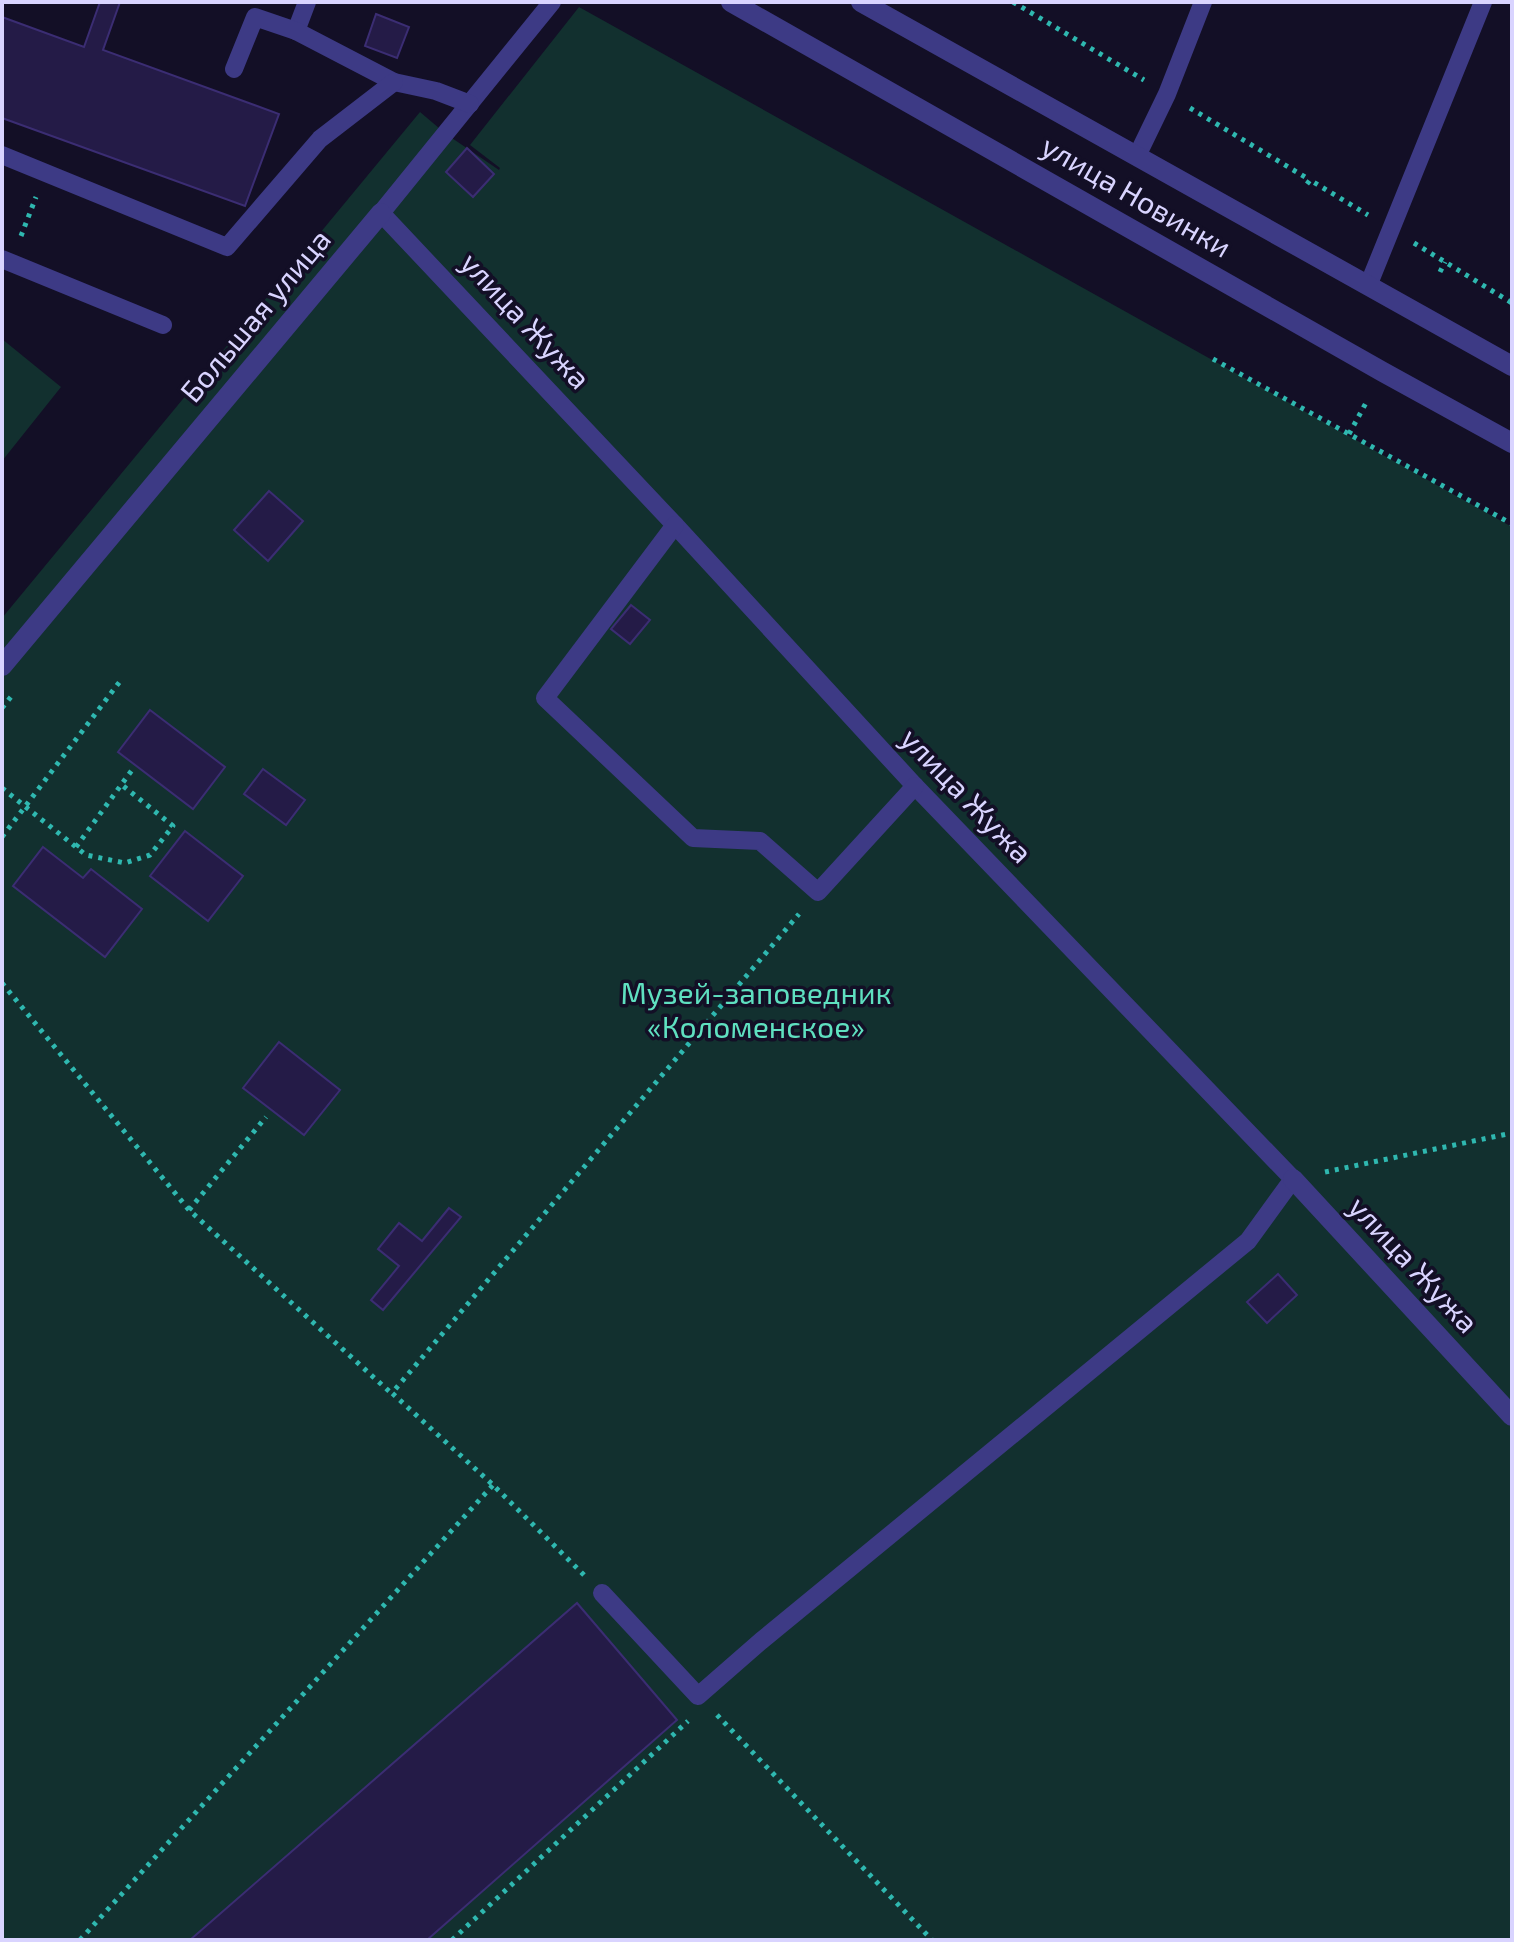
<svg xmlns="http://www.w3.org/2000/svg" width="1514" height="1942" font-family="'Exo 2',sans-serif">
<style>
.green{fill:#12302f}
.building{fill:#241b47;stroke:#3b2d73;stroke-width:2}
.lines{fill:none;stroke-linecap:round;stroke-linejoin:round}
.path{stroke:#2fb8b0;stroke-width:5;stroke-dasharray:4 6;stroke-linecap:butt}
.service{stroke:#3d3a85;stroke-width:18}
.pedestrian{stroke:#3d3a85;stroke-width:20}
.tertiary{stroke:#3d3a85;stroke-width:20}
.labels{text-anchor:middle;stroke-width:7;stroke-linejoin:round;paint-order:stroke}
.street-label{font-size:30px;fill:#d9d4ff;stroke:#130f26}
.park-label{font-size:30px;fill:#5fe0c0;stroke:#130f26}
</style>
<rect width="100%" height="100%" fill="#130f26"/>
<g class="green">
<polygon points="579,7 1512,527 1512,1940 2,1940 2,618 420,112 446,134 499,170 500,168 470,145"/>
<polygon points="2,339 61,387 2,461"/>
</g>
<g class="building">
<polygon points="100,2 120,2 103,50 279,114 245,206 2,118 2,17 84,47"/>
<polygon points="376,14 409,27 397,58 365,46"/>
<polygon points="467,148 494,174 473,197 446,172"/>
<polygon points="269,491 303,521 268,561 234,530"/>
<polygon points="631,605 650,620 630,644 611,629"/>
<polygon points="150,710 225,767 193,809 118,752"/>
<polygon points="263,769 305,800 286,825 244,794"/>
<polygon points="185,831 243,876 208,921 150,876"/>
<polygon points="43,847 83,878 91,869 142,909 105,957 13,886"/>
<polygon points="279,1042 340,1090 304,1135 243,1088"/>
<polygon points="449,1208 461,1217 383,1310 371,1300 399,1266 378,1249 399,1223 422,1241"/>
<polygon points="1278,1274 1297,1295 1267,1323 1247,1302"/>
<polygon points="577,1603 677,1720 427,1940 190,1940"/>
</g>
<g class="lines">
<g class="path">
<polyline points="1013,2 1144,80"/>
<polyline points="1190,108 1310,180"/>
<polyline points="1307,184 1310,180 1368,215"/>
<polyline points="21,236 36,197"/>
<polyline points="1414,243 1512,303"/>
<polyline points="1440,272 1445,262"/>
<polyline points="1213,359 1512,524"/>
<polyline points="1349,434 1367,401"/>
<polyline points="2,708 14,693"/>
<polyline points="2,788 86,855 125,863 150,855 173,826 122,785"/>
<polyline points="2,837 121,680"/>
<polyline points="76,847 132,770"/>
<polyline points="2,983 189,1210 391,1393"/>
<polyline points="1325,1172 1512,1133"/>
<polyline points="189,1210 266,1117"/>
<polyline points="584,1575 493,1485 392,1393 799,914"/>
<polyline points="717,1715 932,1940"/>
<polyline points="80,1940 493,1485"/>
<polyline points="452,1940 688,1721"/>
</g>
<g class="service">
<polyline points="552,2 381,213 675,525 915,786 1293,1179 1248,1241 761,1641 698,1696 602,1593"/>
<polyline points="296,31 307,2"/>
<polyline points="234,69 255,17 296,31 394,82 436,91 470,104"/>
<polyline points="2,155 227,247 320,139 394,82"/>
<polyline points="1137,156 1167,94 1203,2"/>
<polyline points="2,259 163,325"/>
<polyline points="1368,286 1483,2"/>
<polyline points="675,525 545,698 693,838 760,841 818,892 915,786"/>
</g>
<g class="pedestrian">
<polyline points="2,666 381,213"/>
<polyline points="1293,1179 1512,1416"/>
</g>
<g class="tertiary">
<polyline points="731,2 1383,372 1512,443"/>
<polyline points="861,2 1512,366"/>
</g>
</g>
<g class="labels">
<g class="street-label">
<text transform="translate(1136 197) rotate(30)" y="10">улица Новинки</text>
<text transform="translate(256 316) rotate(-50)" y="10">Большая улица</text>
<text transform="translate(525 321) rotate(47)" y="10">улица Жужа</text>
<text transform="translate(966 796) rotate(46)" y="10">улица Жужа</text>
<text transform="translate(1413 1265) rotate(47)" y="10">улица Жужа</text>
</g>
<g class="park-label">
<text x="756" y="1004">Музей-заповедник<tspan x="756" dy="34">«Коломенское»</tspan></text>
</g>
</g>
<rect width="1514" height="1942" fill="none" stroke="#d9d4ff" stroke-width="8"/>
</svg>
